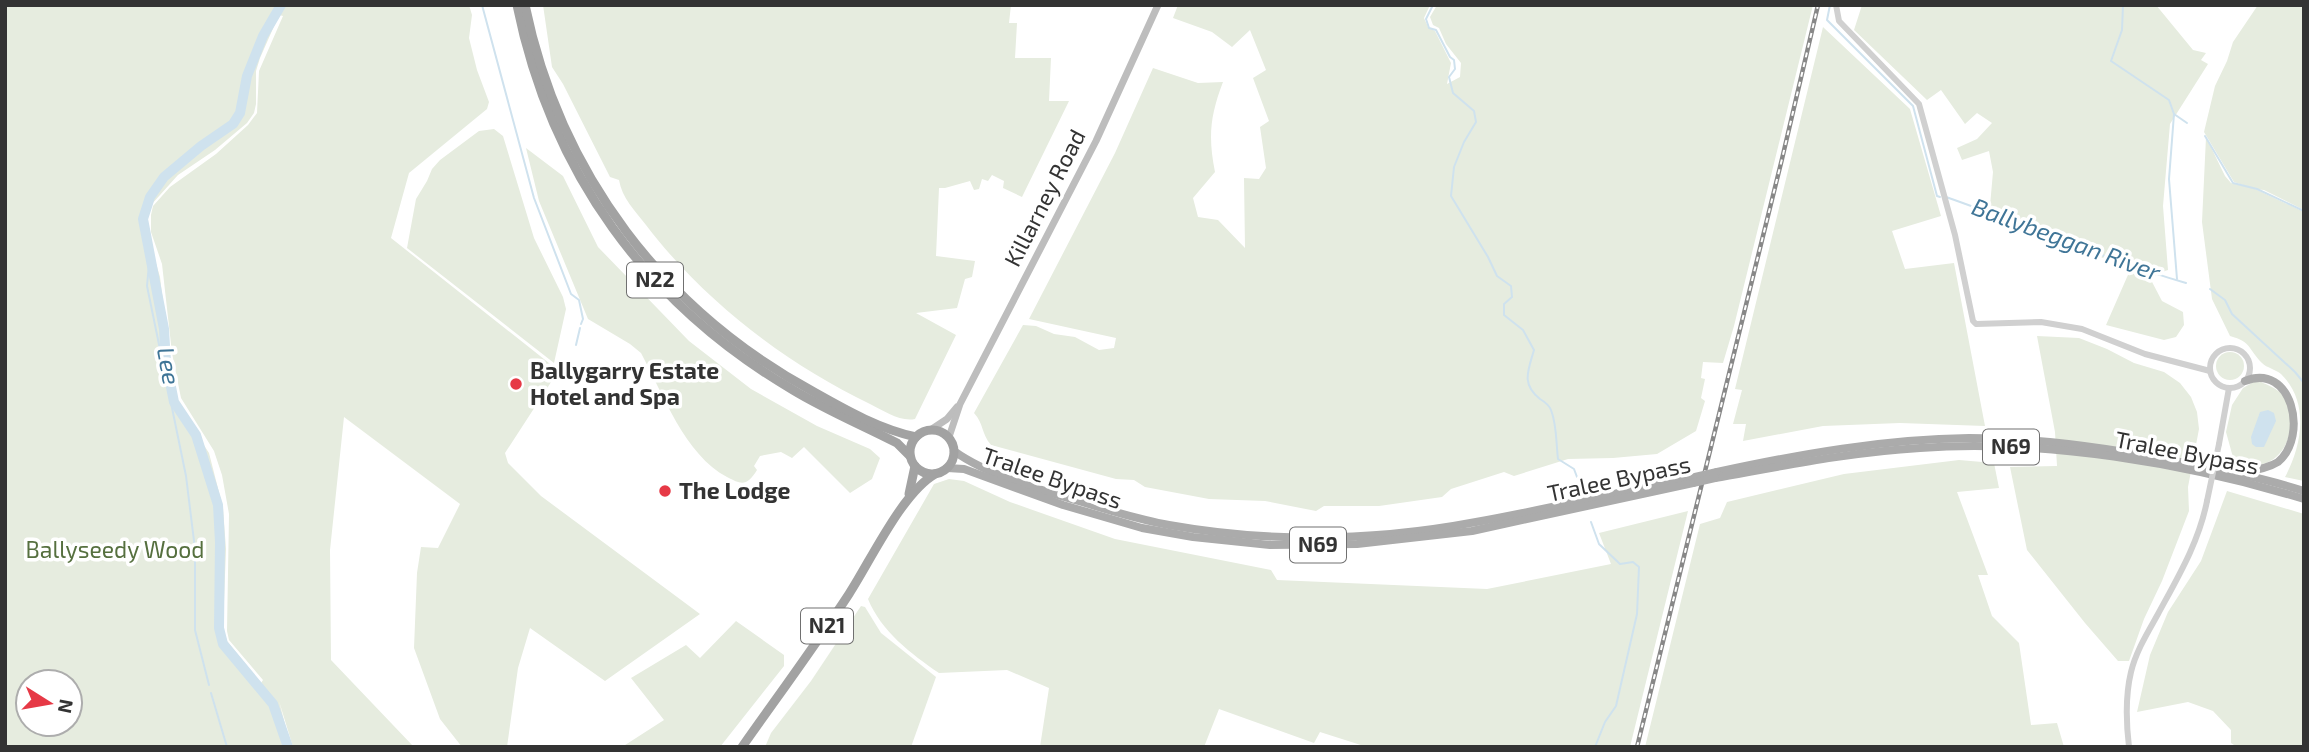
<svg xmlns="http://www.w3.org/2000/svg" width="2309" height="752" font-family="'Exo 2',sans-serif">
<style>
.green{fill:#e6ecdf;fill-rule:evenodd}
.water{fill:#cfe2ee}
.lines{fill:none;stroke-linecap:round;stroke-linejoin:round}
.stream{stroke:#cfe2ee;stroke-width:2}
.river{stroke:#cfe2ee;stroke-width:10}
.tertiary{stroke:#d0d0d0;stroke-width:6}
.secondary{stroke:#bdbdbd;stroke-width:7}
.primary{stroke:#ababab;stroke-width:8}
.trunk{stroke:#a2a2a2;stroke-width:9}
.rail-casing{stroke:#888;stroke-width:4.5}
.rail{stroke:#fff;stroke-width:2;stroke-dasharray:5;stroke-linecap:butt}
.tertiary-bridge{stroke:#d0d0d0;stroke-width:6}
.primary-bridge{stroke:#ababab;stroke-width:8}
.poi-dot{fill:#e63946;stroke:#fff;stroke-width:2.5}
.labels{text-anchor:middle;stroke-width:7;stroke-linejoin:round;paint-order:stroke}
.shield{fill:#fff;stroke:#707070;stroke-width:2}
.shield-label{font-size:21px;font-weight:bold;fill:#333}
.street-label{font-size:23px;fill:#333;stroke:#fff}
.poi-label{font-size:23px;font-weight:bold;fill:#333;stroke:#fff;text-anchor:start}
.park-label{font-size:23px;fill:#56703f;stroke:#fff}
.water-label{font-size:24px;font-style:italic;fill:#3f7597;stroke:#fff}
</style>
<rect width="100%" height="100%" fill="#fff"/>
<g class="green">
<path d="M5,5H469L472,15L469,38L477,70L489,102L487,109L409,173L391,238L554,367L555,376L505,453L508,463L541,496L700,614L605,681L530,628L518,668L507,747H462L440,719L414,648L417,573L421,547L438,548L460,504L344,417L330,550L331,660L413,746L293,747L279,701L291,747H5ZM279,15L283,16L259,71L257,113L248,125L216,154L170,187L153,206L151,215V232L162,264L172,353L181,398L214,451L222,475L229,514L227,631L229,640L263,680L261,683L227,641L223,628L226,549L223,508L209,453L175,401L160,277L150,243L146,220L151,205L178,175L215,150L247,123L254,113L256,104V71L260,58ZM28,682H70V724H28Z"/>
<path d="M543,5H1011L1009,23H1017L1015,58H1051L1049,101H1069L1022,197L1003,188L1004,181L992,175L988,181L982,179L979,189L974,190L970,181L945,188H939L936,256L975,261L972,277L965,279L957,308L916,313L956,335L915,419C900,422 884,411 870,404C785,363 704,301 646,225C635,211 622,198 619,180L610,177L563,84L552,67Z"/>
<path d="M1178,5H1430L1424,18L1428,27L1435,31L1451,63L1447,84L1460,77L1461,63L1446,44L1439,28L1433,25L1430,17L1437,5H1813L1734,326L1723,363L1703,362L1701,378L1705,379L1701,398L1705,401L1696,431L1657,454L1613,458L1568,459L1514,476L1504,472L1451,489L1442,497L1379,506H1324L1316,511L1265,501L1209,499L1145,487L1134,480L1116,479L991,445C981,433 984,424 974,413L1023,325L1036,326L1054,334L1075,337L1099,350L1114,348L1116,338L1029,319L1115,153L1153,68L1198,83L1223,82C1210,116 1208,137 1215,172L1193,198L1198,217L1218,220L1245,248L1244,178L1259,179L1266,168L1260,127L1269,121L1253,78L1266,70L1250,30L1232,47L1212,32L1173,18Z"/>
<polygon points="1862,5 2156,5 2193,50 2206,53 2201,60 2208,64 2170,124 2163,206 2168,270 2159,273 2151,280 2162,301 2183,312 2184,325 2176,337 2164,340 2106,325 2131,268 1989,217 1993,172 1989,151 1962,160 1957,148 1977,139 1992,123 1977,113 1965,124 1941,90 1927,100 1854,30"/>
<path d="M2258,5H2304V210L2264,190L2255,189L2304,212V481L2285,477C2303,444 2309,401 2281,374C2275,369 2267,368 2262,363C2248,349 2252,342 2230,336L2212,299L2202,222L2206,137L2225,176L2231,183L2252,188L2234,182L2204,132L2215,86L2227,61L2233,42Z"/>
<polygon points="1823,27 1910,109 1941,216 1892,231 1905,269 1954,263 1985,426 1900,423 1823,426 1743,441 1746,424 1733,424 1742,390 1735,389"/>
<polygon points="494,129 503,136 534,238 563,297 566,309 554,363 407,248 416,199 427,181 432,169 440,160 479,131"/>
<path d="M526,148L563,176L598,247L689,341L751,389L817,426L870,449L880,458L872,479L850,493L804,447L792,458L781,452L760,456L754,466L757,470C747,486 742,485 727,477C685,455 663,394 641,353L630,344L588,319L539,201Z"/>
<polygon points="2037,336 2079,338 2107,349 2134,363 2164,372 2180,383 2191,397 2197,412 2199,429 2188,487 2189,511 2162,581 2144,619 2129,661 2118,661 2085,623 2027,550 2010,467 2057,466 2055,432"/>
<circle cx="2230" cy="366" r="14"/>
<path d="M2257,380C2265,384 2274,387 2281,393C2299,411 2292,454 2266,463C2256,467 2245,463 2234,461L2226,432L2232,405L2243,388Z"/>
<polygon points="1959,460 1994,463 1999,488 1957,492 1988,575 1978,575 1992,616 2019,643 2031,725 2057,723 2064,747 1645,747 1700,524 1720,518 1727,502 1844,474"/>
<path d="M949,479L964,481L1010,502L1115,539L1271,570L1277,580L1487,589L1611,564L1599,533L1688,511L1630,747H1367L1320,732L1314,743L1219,709L1204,747H1040L1049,688L1007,670L939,673C911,654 881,631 868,599L934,484Z"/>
<polygon points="2227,491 2304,514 2304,747 2237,747 2231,743 2231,730 2213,711 2188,702 2137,712 2150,655 2168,612 2201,561"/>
<polygon points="861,606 865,607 881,633 936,677 911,747 765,747 771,733 811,681"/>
<polygon points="736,621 784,655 784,666 720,747 622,747 664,720 631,678 686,645 700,658"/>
</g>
<polygon class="water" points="2268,410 2274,413 2276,421 2264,447 2256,447 2252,444 2251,437 2260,412"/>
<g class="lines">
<g class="stream">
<polyline points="482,5 534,198 571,294 579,300 583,319 581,324"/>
<path d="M1433,5L1426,19L1429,28L1436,30L1450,57L1454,60L1455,69L1449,77L1453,93L1474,111L1476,122L1464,142L1454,167L1451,196L1488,257L1497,276L1511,286L1512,297L1504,304V315L1523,330L1534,350C1528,371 1521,384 1540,399C1545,402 1549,405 1551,410C1557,425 1556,443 1558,459L1574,469L1577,477"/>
<polyline points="1830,5 1827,20 1913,106 1937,196 1940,197"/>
<polyline points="2123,5 2122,30 2111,61 2169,100 2174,114 2187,123"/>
<polyline points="2174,114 2169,179 2177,279"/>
<polyline points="2205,136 2233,183 2257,189 2304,211"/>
<path d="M1946,197C2026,225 2104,259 2186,283"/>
<polyline points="150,254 147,286 186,476 195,549 195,630 209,685"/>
<polyline points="2210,289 2225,300 2232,314 2295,372 2304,383"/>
<polyline points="576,345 580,328"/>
<polyline points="1591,522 1599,544 1620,564 1633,562 1639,567 1637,614 1616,706 1605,722 1595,747"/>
<polyline points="211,693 227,747"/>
</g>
<polyline class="river" points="281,5 263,36 247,76 240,113 233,124 201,146 164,177 150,197 143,219 164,329 166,362 174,402 196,435 218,505 220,542 219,628 223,644 273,704 288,747"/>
<g class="tertiary">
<polyline points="1836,5 1839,21 1919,104 1955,235 1973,321 1976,324 2041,322 2082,329 2145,354 2210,371"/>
<circle cx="2230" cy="368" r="20"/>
<polyline points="2219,444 2229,388"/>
<path d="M2129,747C2126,722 2125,697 2131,672C2136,651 2148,632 2158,614C2178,577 2199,542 2207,501"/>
</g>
<g class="secondary">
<polyline points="932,429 947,419 957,407"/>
<polyline points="949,437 960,404 1096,141 1158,5"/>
</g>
<g class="primary">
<path d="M954,451C987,475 1043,491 1082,502C1111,511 1140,520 1169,525C1270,543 1375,541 1476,522C1549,509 1621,491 1695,478"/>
<polyline points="947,468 964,469 1063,505 1142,528 1193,537 1270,545 1357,544 1472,531 1693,483"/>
<path d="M1717,472C1800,454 1884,439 1969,438C2044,438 2117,449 2190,464C2228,471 2267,479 2304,491"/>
<path d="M2241,472C2253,470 2267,469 2278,462C2309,436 2292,362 2245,381"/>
<path d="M1715,478C1783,466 1851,452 1920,448C2043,439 2186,463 2304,499"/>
</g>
<g class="trunk">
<path d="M517,5C551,172 646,304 793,390C826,410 862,425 897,443L910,456"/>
<path d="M525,5C560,174 663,310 814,392C846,410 879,429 916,437"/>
<circle cx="932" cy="452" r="22"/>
<polyline points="909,494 915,466"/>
<path d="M742,747C778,696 815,646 849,594C871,560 902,493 935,474"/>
</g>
<g class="rail-casing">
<polyline id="rail" points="1637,747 1782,159 1818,5"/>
</g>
<use href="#rail" class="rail"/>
<polyline class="tertiary-bridge" points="2207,501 2219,444"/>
<g class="primary-bridge">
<polyline points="1695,477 1717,472"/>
<polyline points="1693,483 1715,478"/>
</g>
</g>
<g class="poi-dot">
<circle cx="516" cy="384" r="7"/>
<circle cx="665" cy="491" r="7"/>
</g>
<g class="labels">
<g class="shield">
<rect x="627" y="262.5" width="56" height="35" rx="5"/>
<rect x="1983" y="429.5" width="56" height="35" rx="5"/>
<rect x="1290" y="527.5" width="56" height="35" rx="5"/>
<rect x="801" y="608.5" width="52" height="35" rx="5"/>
</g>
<g class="shield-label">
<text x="655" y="287">N22</text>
<text x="2011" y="454">N69</text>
<text x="1318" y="552">N69</text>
<text x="827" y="633">N21</text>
</g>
<g class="street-label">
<text transform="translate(1045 198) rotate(-63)" y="8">Killarney Road</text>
<text transform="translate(2187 453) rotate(11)" y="8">Tralee Bypass</text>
<text transform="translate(1052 478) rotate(19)" y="8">Tralee Bypass</text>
<text transform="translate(1619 479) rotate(-12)" y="8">Tralee Bypass</text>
</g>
<g class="poi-label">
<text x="530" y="379">Ballygarry Estate<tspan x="530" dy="26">Hotel and Spa</tspan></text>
<text x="679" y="499">The Lodge</text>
</g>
<g class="park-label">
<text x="115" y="558">Ballyseedy Wood</text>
</g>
<g class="water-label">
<text transform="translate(2066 240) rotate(20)" y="8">Ballybeggan River</text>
<text transform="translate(168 366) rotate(80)" y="8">Lee</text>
</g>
</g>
<rect width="2309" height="752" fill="none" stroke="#333333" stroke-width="14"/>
<g transform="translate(49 703) rotate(101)"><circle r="33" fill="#ffffff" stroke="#adadad" stroke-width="2"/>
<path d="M0-5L12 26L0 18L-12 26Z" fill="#e63946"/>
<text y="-10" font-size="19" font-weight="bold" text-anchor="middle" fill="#333333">N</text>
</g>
</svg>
